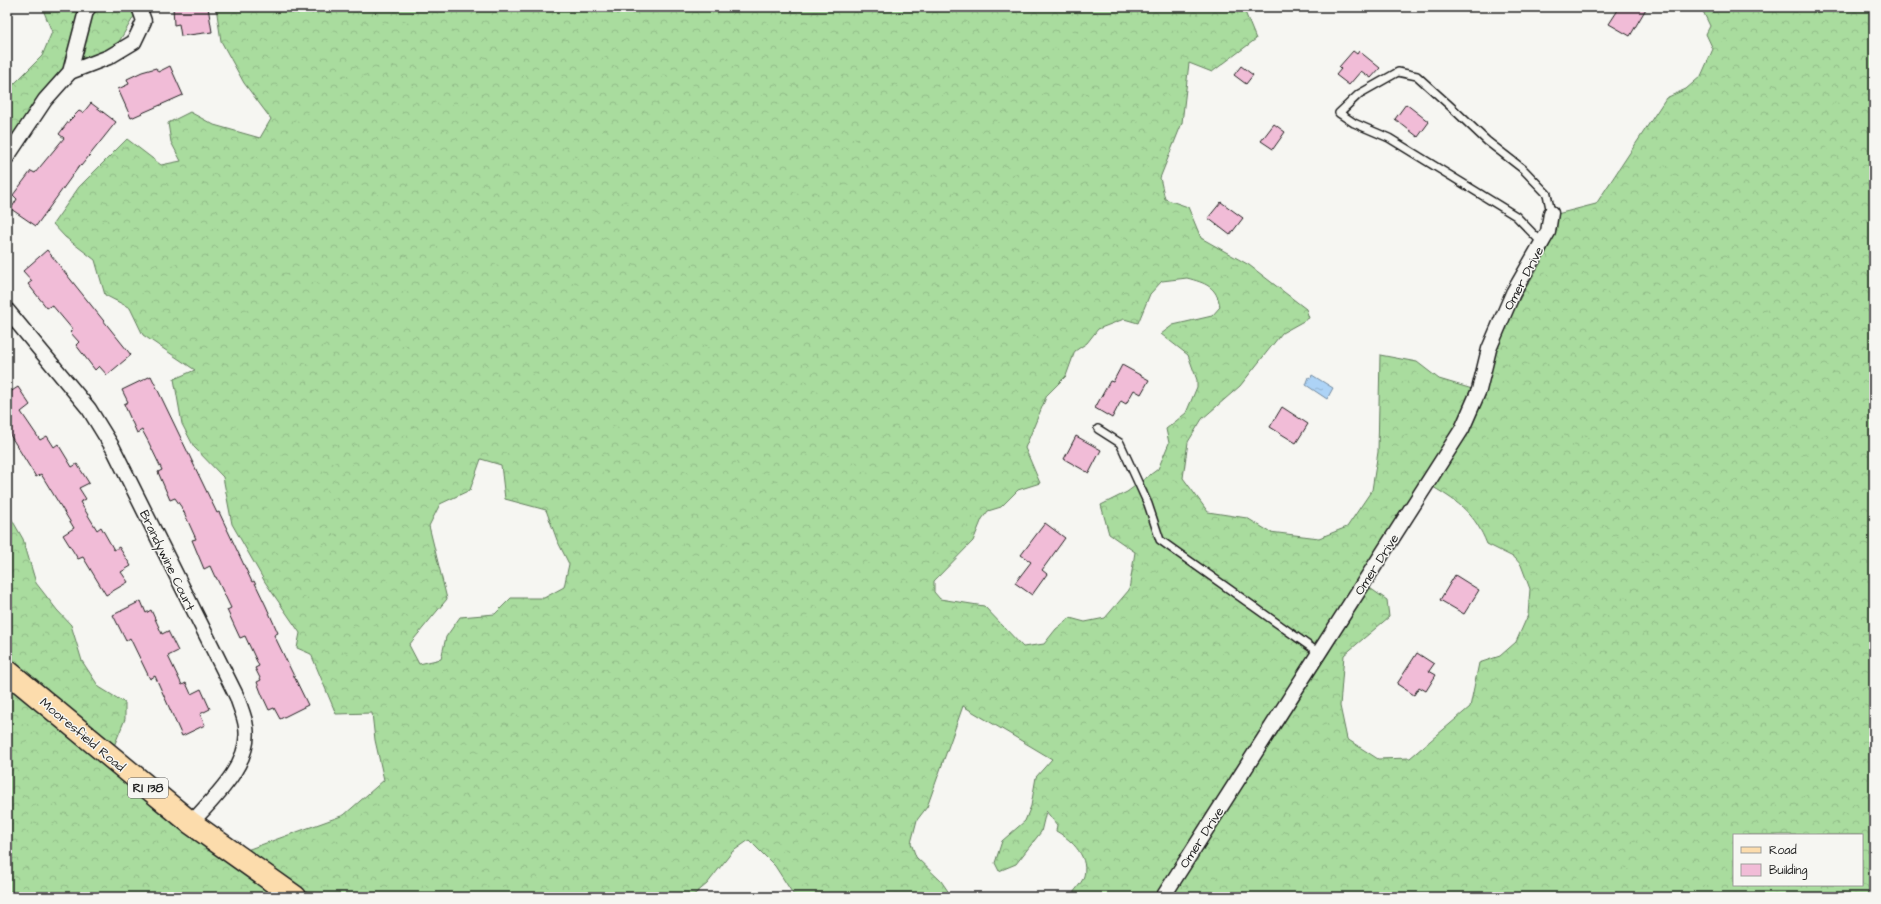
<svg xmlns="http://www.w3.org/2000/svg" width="1881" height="904" font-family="'Architects Daughter',sans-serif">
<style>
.forest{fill:url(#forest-crowns);stroke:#627c5d;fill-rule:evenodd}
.water{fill:url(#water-ripples);stroke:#738a9f}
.building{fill:#f1bcd7;stroke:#1c1c1c}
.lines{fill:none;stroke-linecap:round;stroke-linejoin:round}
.lane-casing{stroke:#1c1c1c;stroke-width:10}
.street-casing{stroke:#1c1c1c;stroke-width:17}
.primary-casing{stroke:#1c1c1c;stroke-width:25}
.lane{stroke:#f6f6f2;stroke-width:7}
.street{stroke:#f6f6f2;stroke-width:14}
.primary{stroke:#fcdcac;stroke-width:22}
.labels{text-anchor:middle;stroke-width:3;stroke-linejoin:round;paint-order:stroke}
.shield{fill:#f6f6f2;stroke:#5d5d5c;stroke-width:1}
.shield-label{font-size:12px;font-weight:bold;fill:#1c1c1c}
.street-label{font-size:13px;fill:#1c1c1c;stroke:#f6f6f2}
</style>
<defs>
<pattern id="forest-crowns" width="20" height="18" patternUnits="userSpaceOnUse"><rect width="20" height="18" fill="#a9dc9e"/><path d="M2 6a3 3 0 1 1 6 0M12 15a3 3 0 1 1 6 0" fill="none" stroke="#91bc88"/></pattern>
<pattern id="water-ripples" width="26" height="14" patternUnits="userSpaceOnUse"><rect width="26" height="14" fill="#add3f6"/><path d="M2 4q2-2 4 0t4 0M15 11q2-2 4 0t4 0" fill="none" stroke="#94b5d2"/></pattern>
</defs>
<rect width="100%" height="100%" fill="#f6f6f2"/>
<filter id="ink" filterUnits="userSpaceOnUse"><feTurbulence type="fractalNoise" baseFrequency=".025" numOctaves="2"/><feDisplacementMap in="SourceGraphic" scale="8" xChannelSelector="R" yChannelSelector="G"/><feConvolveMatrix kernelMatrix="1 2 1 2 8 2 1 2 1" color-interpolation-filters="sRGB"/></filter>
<g filter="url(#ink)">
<g class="forest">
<polygon points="42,7 128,7 136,13 114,50 55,87 7,146 7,91 42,56 52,32"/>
<path d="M216,7H1243L1256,39L1212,72L1189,63L1182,123L1160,178L1165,199L1188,207L1201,238L1249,265L1306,309L1309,318L1282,333L1240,386L1202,419L1188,442L1183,478L1208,512L1247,518L1270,532L1319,538L1347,527L1372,490L1378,452L1380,355L1417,362L1439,379L1479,391C1491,360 1503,330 1519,300C1535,270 1554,249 1557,214L1596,204L1666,98L1686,89L1701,76L1713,49L1706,34L1710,26L1701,7H1874V897H1070C1074,891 1080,885 1083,879C1091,858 1072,840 1056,831L1057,825L1046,811L1041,832L1016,864L999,871L995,863L1002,841L1025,821L1031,806L1036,777L1052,759L963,706L927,807L917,820L911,843L916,857L941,881L952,897H795L775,866L749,840L732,852L707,884L691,897H7V511L23,539L36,583L57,610L71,625L82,661L99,687L125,703V719L114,746L244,851L344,815L384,780L375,740L372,713L336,714L311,654L297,648L300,633L265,582L232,524L223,477L194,447L182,424L174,379L195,370L143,335L130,308L105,295L95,260L65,237L53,224L79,187L127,139L161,165L181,161L171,142L168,123L190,112L214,125L260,138L271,119L244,83L221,41ZM1187,278C1205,283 1217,286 1220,307L1212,316L1173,325L1161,334L1188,355L1197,380V387L1186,413L1166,429L1169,443L1158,469L1127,492L1101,505L1109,534L1135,552L1129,590L1105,618L1085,622L1070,618L1056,629L1044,644L1023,647L984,606L940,599L934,592V581L973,541L982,519L988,511L1001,507L1018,490L1040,483L1025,448L1047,395L1066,376L1075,351L1087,343L1098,329L1124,319L1138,323L1150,294L1162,281ZM481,459L501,465L505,499L546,510L557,540L569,564L564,587L544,598H511L495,614L460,617L446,637L441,659L419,664L409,645L447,599L429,526L440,504L470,490ZM1433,487C1460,503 1475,514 1487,544L1515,558L1521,565L1530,589L1528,615L1516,642L1500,656L1479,663L1470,707L1410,758L1378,759L1347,739L1340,706L1344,655L1389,617L1387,600L1364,584ZM1734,835H1862V885H1734Z"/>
</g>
<polygon class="water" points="1312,375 1333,388 1327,399 1306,385 1309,377 1311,378"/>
<g class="building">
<polygon points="173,7 208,7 212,32 181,36 179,24 174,25"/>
<polygon points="1620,7 1647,7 1630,36 1609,24"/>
<polygon points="1353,51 1357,54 1359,51 1380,68 1371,78 1361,71 1349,85 1336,75 1341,69 1339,67"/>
<polygon points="170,66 183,95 131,118 118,89 129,84 127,79 142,72 156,68 158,72"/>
<polygon points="1241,66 1253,75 1246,84 1234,75"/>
<polygon points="91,103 116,122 81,166 80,165 36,226 11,209 17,199 13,195 31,171 35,173 64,138 59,134 69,121 79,111 83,113"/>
<polygon points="1406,104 1429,122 1418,137 1395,119"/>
<polygon points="1274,124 1285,132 1273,149 1261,141"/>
<polygon points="1221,202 1243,218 1230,235 1208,218"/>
<polygon points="47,250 131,355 107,375 99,366 95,370 76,345 79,342 70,332 73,330 52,305 47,308 28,284 32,281 23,271"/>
<polygon points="1122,365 1149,380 1141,394 1134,390 1126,404 1121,401 1112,418 1095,408 1110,381 1113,382"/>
<polygon points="151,376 217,513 219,512 252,582 254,581 266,606 278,633 274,635 308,705 280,719 274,708 269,710 262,695 257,682 261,680 255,668 259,666 245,636 240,638 227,610 231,608 216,577 215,577 210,566 204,569 192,540 196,539 182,508 175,498 170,500 158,472 162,470 148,441 142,430 137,433 124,404 128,402 122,390"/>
<polygon points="18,387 30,405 21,412 40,440 47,436 54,447 58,444 72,467 77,464 89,483 79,488 86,499 80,502 97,530 101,527 114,550 119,547 131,566 121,572 128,582 106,595 83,557 78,559 63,535 74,528 41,474 36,477 7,430 7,394"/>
<polygon points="1282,407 1308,424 1296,443 1270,427"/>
<polygon points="1076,436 1101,450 1089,473 1064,459"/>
<polygon points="1045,523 1065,538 1042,570 1047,574 1032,595 1015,583 1031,562 1021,555"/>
<polygon points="1455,575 1479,590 1464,614 1440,600"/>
<polygon points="141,601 146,613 151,610 162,634 168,631 178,651 168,656 182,685 186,683 191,694 201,689 210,709 200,714 205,725 182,736 155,676 150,679 130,638 126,641 113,615"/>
<polygon points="1417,653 1434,664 1429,671 1436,675 1426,691 1419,687 1414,695 1397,684"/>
</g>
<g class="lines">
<g class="lane-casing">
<g id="lane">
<polyline points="1542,243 1516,216 1389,138 1354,123 1339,113 1359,94 1398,72 1417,76 1448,104 1487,141 1523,169 1547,194 1551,213"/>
<polyline points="1098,429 1120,443 1148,504 1160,540 1319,653"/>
</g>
</g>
<g class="street-casing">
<g id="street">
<polyline points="70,72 109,57 134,42 144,21 139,7"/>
<polyline points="7,157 45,100 70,72 86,11 89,7"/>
<path d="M7,310L89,409L113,448L237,697C240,707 245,717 246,727C252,763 213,799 191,823"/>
<polyline points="1163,897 1462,429 1479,390 1489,349 1513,293 1548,232 1551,213"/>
</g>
</g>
<g class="primary-casing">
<polyline id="primary" points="7,671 191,823 295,897"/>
</g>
<use href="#lane" class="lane"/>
<use href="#street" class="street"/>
<use href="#primary" class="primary"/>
</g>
</g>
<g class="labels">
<rect class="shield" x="128" y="778" width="40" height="20" rx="3"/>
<g class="shield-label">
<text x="148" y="792">RI 138</text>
</g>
<g class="street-label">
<text transform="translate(1523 278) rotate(-62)" y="5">Omer Drive</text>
<text transform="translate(168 560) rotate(64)" y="5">Brandywine Court</text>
<text transform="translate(1376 564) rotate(-57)" y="5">Omer Drive</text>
<text transform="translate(83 734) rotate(40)" y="5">Mooresfield Road</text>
<text transform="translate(1201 837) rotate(-57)" y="5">Omer Drive</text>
</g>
</g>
<rect width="1881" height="904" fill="none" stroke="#f6f6f2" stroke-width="24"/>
<rect x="12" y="12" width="1857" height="880" fill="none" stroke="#1c1c1c" stroke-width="1.5" filter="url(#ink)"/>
<rect x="1733" y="834" width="130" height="52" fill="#f6f6f2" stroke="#9f9f9c"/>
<rect x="1741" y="847" width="20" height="6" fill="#fcdcac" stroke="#9f9f9c"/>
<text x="1769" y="854" font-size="12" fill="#1c1c1c">Road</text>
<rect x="1741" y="864" width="20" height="12" fill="#f1bcd7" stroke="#9f9f9c"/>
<text x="1769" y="874" font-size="12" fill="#1c1c1c">Building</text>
</svg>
